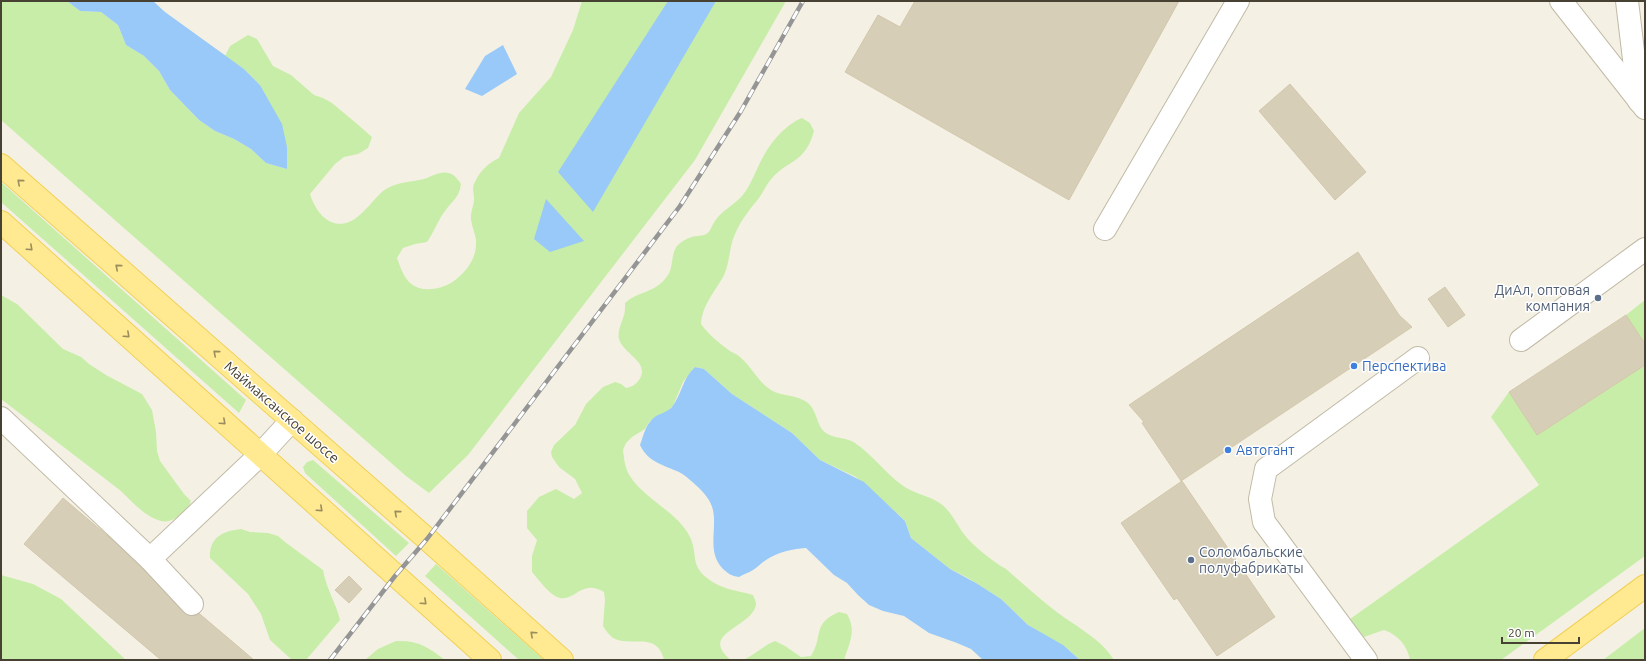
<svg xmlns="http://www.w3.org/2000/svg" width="1646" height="661" font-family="Ubuntu,sans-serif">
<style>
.green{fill:#c8eda8}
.water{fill:#99c9f8}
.building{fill:#d7ceb8;stroke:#d3c7ab}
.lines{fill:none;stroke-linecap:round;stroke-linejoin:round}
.minor-casing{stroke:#c1baa6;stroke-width:24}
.major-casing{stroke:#f1d056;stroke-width:24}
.minor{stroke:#fff;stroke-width:22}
.major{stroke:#ffea92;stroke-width:22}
.rail-casing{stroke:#959595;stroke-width:4.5}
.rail{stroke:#fff;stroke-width:3;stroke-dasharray:9;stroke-linecap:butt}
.oneway{stroke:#9a8d5e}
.service-dot{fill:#5c6f8a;stroke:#fff;stroke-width:1.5}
.shop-dot{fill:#3f7fe0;stroke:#fff;stroke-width:1.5}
.labels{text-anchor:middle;stroke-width:3;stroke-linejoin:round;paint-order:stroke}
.service-label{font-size:14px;fill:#4e5e75;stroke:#fff;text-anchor:end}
.shop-label{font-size:14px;fill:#366cbe;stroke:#fff;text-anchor:start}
.street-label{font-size:14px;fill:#474133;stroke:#fff}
</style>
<rect width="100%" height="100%" fill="#f4f1e4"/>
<g class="green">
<path d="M1,1H67L80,11L101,12L118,25L126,45L144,56L159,71L170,90L199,120L215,131L234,139L251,149L266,163L287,169V147L260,85L244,69L225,56L230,46L248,35L257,39L273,66L291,75L314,95L323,98L332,103L356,123L372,137L368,148L358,154L344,157L335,164L310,194C313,204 319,215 329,221C353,233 368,204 383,191C395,182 411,182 424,179C431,177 440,171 448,173C454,174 457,178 461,184C459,198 453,200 445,211C438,220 434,232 427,242L415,244L403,248L397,258C402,271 405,283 419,288C430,291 442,288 451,283C466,273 477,259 476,240C475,233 472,227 471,220C470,213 474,205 474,199C474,194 472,188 474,184C479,172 488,163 499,158L519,113L551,77L573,30L582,1H786L695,160L468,455L429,493L406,476L1,120Z"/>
<path d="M802,118L810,123L814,131C805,165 786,159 769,182C765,187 763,193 759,198C750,209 741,220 735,234C729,247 730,262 724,275C715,292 702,305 701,324C709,335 719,343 730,351C733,353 737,354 740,357C752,367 758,382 771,390C782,397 797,394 808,403C818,412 816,426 826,433C835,439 846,437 855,443C873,455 885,473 902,485C912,493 927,495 938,502C952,510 957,527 968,539C977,549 995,563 1006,569C1023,584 1040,599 1058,613C1077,627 1101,639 1114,660H1080L1070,651L1028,625L1001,599L968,578L950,569L911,538L905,521L899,515L856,477L820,460L792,433L732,394L704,369L695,367L683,382L673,406L666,412L657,416L650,421L645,429L632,437L626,443L623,450C624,458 625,469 630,476C646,501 677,511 690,537C698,554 690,565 707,578C722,590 736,590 753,595C754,598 756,601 756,604C754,627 697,633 731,660H664C657,630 631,648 613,638C609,635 606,631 603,626L605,600L604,592C580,578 575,604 557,597C548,593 539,580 532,572V556L537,540L527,528V511L539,497L556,489L574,499L582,493L575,479L559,467L552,457L551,452L554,445L575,425L586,404L603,387L615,382L621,384L626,388C632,387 635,385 639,380C651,362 623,354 619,339C617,332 622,322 624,315C625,312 625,307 625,303C640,290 655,294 668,275C674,266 670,252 679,244C684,240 691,236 698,236C699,236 704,235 704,235C711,233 711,226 715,221C721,211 734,205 742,196C751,185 755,172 762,159C770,143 786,124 802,118Z"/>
<polygon points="1,182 246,400 239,413 1,202"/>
<path d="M1,295L17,304L63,349L81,357L89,364L106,375L142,394L152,410L156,432L157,451L160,461L184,494L191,501L187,512C181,515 175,519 169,521C153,525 131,501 121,491L1,399Z"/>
<polygon points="1645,300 1645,344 1626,315"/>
<path d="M1645,365V556L1501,660H1410C1407,645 1398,635 1384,630L1364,637L1350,619L1539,485L1491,417L1509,392L1537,435Z"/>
<polygon points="313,460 409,543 396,556 305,473 303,467 307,462"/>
<path d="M241,529L250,532L268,533L278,536L285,542L323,570C326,588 336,603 340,620L306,660H292L270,640L261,614L248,594L210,558C209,537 223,531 241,529Z"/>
<polygon points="436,564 544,660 519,660 425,576"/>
<polygon points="1,575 33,584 61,599 126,660 1,660"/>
<path d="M839,612L847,614C857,631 849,643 844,660H743C754,655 763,646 775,641L785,646L801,657L811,656C824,636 811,624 839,612Z"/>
<polygon points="1645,628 1645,660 1603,660"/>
<path d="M396,641C418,640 428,647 445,660H365L378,649Z"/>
</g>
<g class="water">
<polygon points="67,1 153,1 165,12 244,69 260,85 282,124 287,147 287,169 266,163 251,149 234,139 215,131 199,120 170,90 159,71 144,56 126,45 118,25 101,12 80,11"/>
<polygon points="668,1 716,1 593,212 558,172"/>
<polygon points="503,45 517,74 482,96 465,89 485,56"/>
<polygon points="546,199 584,241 550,252 534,239"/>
<path d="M695,367L704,369L732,394L792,433L820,460L864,482L905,521L911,538L950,569L976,583L1001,599L1028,625L1063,645L1080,660H983L971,649L957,643L929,633L904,616L883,611L869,605L858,595L847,583L834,575L806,548C791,549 778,552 766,560C761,563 758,567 753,570C748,573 744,574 739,577C731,576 729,574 723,569C704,550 721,522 710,502C706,493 687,476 679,472C663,465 648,462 640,445C644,434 646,423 656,416C662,413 667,412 672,407C682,394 682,379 695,367Z"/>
</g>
<g class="building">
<polygon points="915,1 1179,1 1069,200 845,72 878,15 900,27"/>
<polygon points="1290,84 1366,172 1335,200 1259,111"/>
<polygon points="1358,252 1399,315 1412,327 1181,481 1142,423 1144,422 1129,405"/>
<polygon points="1445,287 1465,315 1448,327 1428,299"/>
<polygon points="1626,315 1645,344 1645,365 1537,435 1509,392"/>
<polygon points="1182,481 1275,617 1217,656 1177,598 1174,600 1121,523"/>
<polygon points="63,498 254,660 161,660 24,544"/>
<polygon points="349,576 362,589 349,603 335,590"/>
</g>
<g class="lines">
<g class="minor-casing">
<g id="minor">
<polyline points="1561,1 1645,108"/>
<polyline points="1627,1 1639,101"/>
<polyline points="1105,229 1238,1"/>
<polyline points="1521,340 1645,249"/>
<polyline points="1,418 150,559 192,604"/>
<polyline points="150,559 260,455 292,420"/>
<polyline points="1366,660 1264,522 1260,499 1266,469 1418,358"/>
</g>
</g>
<g class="major-casing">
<g id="major">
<polyline points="1,165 427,539 562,660"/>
<polyline points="1,222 490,660"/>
<polyline points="1545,660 1645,586"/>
</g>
</g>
<use href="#minor" class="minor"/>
<use href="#major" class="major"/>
<g class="rail-casing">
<polyline id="rail" points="330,660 395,576 427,539 680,206 741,111 803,1"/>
</g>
<use href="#rail" class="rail"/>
</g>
<defs><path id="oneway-chevron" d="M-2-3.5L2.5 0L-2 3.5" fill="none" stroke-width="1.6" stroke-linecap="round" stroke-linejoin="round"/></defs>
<g class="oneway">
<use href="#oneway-chevron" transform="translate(20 182) rotate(-139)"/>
<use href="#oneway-chevron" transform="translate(30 248) rotate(42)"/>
<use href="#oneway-chevron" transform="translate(118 267) rotate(-139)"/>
<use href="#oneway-chevron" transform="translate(127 335) rotate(42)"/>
<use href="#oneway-chevron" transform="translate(216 353) rotate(-139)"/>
<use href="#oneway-chevron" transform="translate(223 422) rotate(42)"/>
<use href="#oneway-chevron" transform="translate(320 509) rotate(42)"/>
<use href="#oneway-chevron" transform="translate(397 513) rotate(-139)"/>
<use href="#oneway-chevron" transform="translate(424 602) rotate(42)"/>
<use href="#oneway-chevron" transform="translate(533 634) rotate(-138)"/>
</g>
<g class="service-dot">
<circle cx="1598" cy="298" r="4"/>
<circle cx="1191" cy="560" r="4"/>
</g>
<g class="shop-dot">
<circle cx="1354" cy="366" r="4"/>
<circle cx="1228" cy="450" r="4"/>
</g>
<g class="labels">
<g class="service-label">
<text x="1590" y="295">ДиАл, оптовая<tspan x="1590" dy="16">компания</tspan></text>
<text x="1199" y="557" text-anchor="start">Соломбальские<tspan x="1199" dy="16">полуфабрикаты</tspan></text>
</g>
<g class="shop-label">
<text x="1362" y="371">Перспектива</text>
<text x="1236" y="455">Автогант</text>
</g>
<g class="street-label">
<text transform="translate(282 412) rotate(41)" y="5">Маймаксанское шоссе</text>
</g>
</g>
<rect width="1646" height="661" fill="none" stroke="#474133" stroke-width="4"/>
<path d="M1502 637v6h77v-6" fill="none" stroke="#474133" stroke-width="2"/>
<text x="1508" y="637" font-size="12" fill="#474133" stroke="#ffffff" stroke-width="3" paint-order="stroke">20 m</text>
</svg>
